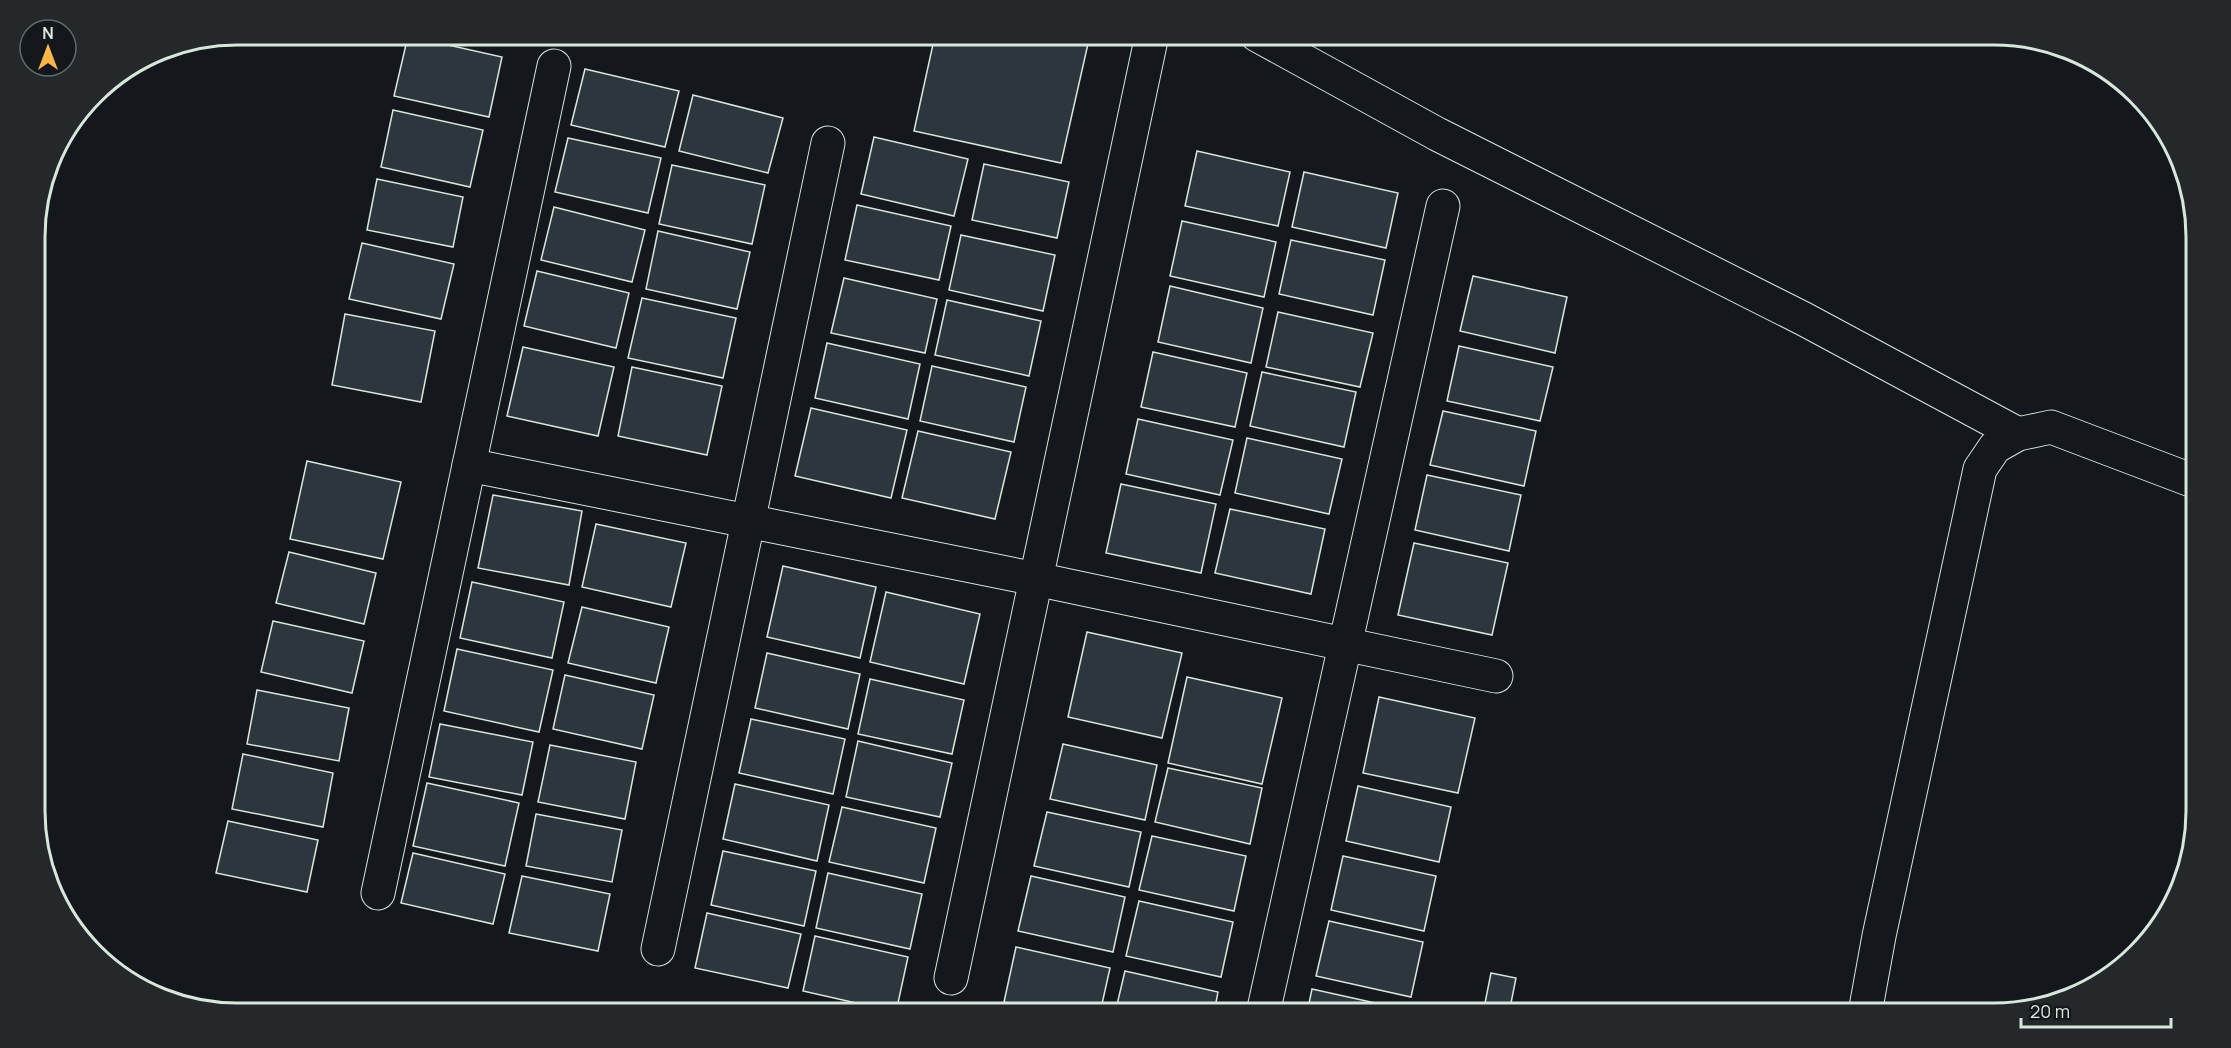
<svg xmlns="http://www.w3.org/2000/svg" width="2231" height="1048" font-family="Manrope,sans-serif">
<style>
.building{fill:#2c363c;stroke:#d8e6dc;stroke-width:1.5}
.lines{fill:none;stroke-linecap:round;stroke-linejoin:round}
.minor-casing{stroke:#d8e6dc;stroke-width:35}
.major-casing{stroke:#d8e6dc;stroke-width:35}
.minor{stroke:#14181c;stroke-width:33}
.major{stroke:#14181c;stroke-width:33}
.rim{fill:none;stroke:#d8e6dc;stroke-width:3}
</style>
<rect width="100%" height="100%" fill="#14181c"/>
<g class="building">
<polygon points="935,35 1090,35 1061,163 914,131"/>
<polygon points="408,36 502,57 489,117 394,96"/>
<polygon points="585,69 679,91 665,147 571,125"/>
<polygon points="693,95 783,118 768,173 679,151"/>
<polygon points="393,110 483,130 470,187 381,167"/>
<polygon points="874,137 968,159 954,216 861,194"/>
<polygon points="568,138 661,158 648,213 555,192"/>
<polygon points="1197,151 1290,172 1278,226 1185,206"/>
<polygon points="984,164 1069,182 1057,238 972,220"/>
<polygon points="672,165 765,185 752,244 659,224"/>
<polygon points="1304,172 1398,193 1386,248 1292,227"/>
<polygon points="377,179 463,197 453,247 367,230"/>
<polygon points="857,205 951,226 939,280 845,260"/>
<polygon points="554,207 645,230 632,282 541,260"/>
<polygon points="1182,221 1276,242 1264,297 1170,276"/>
<polygon points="658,231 750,252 737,309 646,289"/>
<polygon points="961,235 1055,255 1043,311 949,290"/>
<polygon points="1291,240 1385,260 1373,315 1279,294"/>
<polygon points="362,243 454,264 441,319 349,299"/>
<polygon points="537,271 629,293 616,348 524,326"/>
<polygon points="1473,276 1567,297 1555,353 1460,331"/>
<polygon points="844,278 937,299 925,353 831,333"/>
<polygon points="1170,286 1263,308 1251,363 1158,342"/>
<polygon points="642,298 736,318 723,378 628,358"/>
<polygon points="947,300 1041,321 1029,376 935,355"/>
<polygon points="1278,312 1373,333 1360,387 1266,367"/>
<polygon points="345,314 435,331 421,402 332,385"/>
<polygon points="827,343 920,364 908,419 815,398"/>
<polygon points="1459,346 1553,367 1540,421 1447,401"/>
<polygon points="523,347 614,367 598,436 507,416"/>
<polygon points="1153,352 1247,373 1235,427 1141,407"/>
<polygon points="932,366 1026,387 1014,442 920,421"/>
<polygon points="632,367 722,386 707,455 618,436"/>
<polygon points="1262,372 1356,392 1344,447 1250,426"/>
<polygon points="811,408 907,430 891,498 795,476"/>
<polygon points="1443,411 1536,431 1524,486 1430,465"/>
<polygon points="1138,419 1233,440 1220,495 1126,474"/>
<polygon points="918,431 1011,452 995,519 902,498"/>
<polygon points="1247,438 1342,459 1329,514 1235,493"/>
<polygon points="307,461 401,482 383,559 290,539"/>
<polygon points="1427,475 1521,495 1509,551 1415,530"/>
<polygon points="1121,484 1216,504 1201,573 1106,553"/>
<polygon points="493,495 582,511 569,585 478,568"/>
<polygon points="1230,509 1325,529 1311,594 1215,573"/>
<polygon points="596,524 686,543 671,607 582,587"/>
<polygon points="1414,543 1508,563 1492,635 1398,615"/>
<polygon points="289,552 376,573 364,624 276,603"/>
<polygon points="783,566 876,587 860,658 767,637"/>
<polygon points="472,582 564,602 552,658 460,638"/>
<polygon points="886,592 980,614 964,684 870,662"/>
<polygon points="582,607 669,627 656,683 568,663"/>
<polygon points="273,621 364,641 352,693 261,672"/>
<polygon points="1087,632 1182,653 1162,738 1068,717"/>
<polygon points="457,649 553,670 539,732 444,711"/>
<polygon points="767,653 860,674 848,729 755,708"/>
<polygon points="565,675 654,695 642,749 553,729"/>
<polygon points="1187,677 1282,698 1262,784 1168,763"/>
<polygon points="870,679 964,700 952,754 858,734"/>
<polygon points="257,690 349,708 339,761 247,744"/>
<polygon points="1379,697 1475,718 1458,793 1363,773"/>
<polygon points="751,719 845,739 833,794 739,773"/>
<polygon points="440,724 533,742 522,795 429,777"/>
<polygon points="858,741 952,763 940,817 846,797"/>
<polygon points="1063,744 1157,765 1145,820 1050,799"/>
<polygon points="550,745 636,762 625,819 538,802"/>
<polygon points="243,754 333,773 323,827 232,809"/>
<polygon points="1168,768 1262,788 1250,844 1155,822"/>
<polygon points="427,783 519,803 505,866 413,846"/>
<polygon points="735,784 829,805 817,861 723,839"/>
<polygon points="1358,786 1451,807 1439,862 1346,841"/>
<polygon points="842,807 936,828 924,883 829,862"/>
<polygon points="1047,812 1141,832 1129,887 1034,866"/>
<polygon points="536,814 622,830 612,882 526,866"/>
<polygon points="228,821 318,840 307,892 216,873"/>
<polygon points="1152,836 1246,856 1234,911 1139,890"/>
<polygon points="723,851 816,871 804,926 711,905"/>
<polygon points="413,853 505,874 493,924 401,903"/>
<polygon points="1343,856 1436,876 1424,931 1331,910"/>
<polygon points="828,873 922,894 910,949 816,928"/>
<polygon points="522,876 610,894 598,951 509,933"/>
<polygon points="1031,876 1125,897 1113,952 1018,931"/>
<polygon points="1139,901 1233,922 1221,977 1126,956"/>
<polygon points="707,913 801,934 788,988 695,968"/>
<polygon points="1329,921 1423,942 1411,997 1316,976"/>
<polygon points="815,936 908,957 896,1012 803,991"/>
<polygon points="1016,947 1110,968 1100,1013 1056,1013 1004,1002"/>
<polygon points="1125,971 1218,992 1214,1013 1115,1013"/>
<polygon points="1491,973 1516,978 1509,1013 1483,1013"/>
<polygon points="1312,989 1407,1010 1406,1013 1307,1013"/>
</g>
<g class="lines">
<g class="minor-casing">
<g id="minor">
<polyline points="1257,35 1437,134 1804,319 2018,434"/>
<polyline points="469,465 1036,579 1496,676"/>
<polyline points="378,893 554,66"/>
<polyline points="658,949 828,143"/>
<polyline points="951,978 1152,35"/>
<polyline points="1263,1013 1443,206"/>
</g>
</g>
<g class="major-casing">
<polyline id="major" points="1865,1013 1879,936 1980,469 1995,447 2018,434 2051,427 2196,482"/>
</g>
<use href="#minor" class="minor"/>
<use href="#major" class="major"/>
</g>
<path d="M0 0H2231V1048H0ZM237 45H1994A192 192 0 0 1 2186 237V811A192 192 0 0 1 1994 1003H237A192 192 0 0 1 45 811V237A192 192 0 0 1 237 45Z" fill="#24282b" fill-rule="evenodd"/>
<path class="rim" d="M237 45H1994A192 192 0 0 1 2186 237V811A192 192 0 0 1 1994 1003H237A192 192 0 0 1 45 811V237A192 192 0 0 1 237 45Z"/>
<g transform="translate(48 48)"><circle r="28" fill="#14181c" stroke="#626a69" stroke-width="1.5"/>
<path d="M0-4.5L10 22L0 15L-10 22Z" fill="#ffb74d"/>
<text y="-9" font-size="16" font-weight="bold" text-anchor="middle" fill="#d8e6dc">N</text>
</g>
<path d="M2021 1018v9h150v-9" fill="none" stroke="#d8e6dc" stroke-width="3"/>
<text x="2030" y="1018" font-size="18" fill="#d8e6dc" stroke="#14181c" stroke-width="4.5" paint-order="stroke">20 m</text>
</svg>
